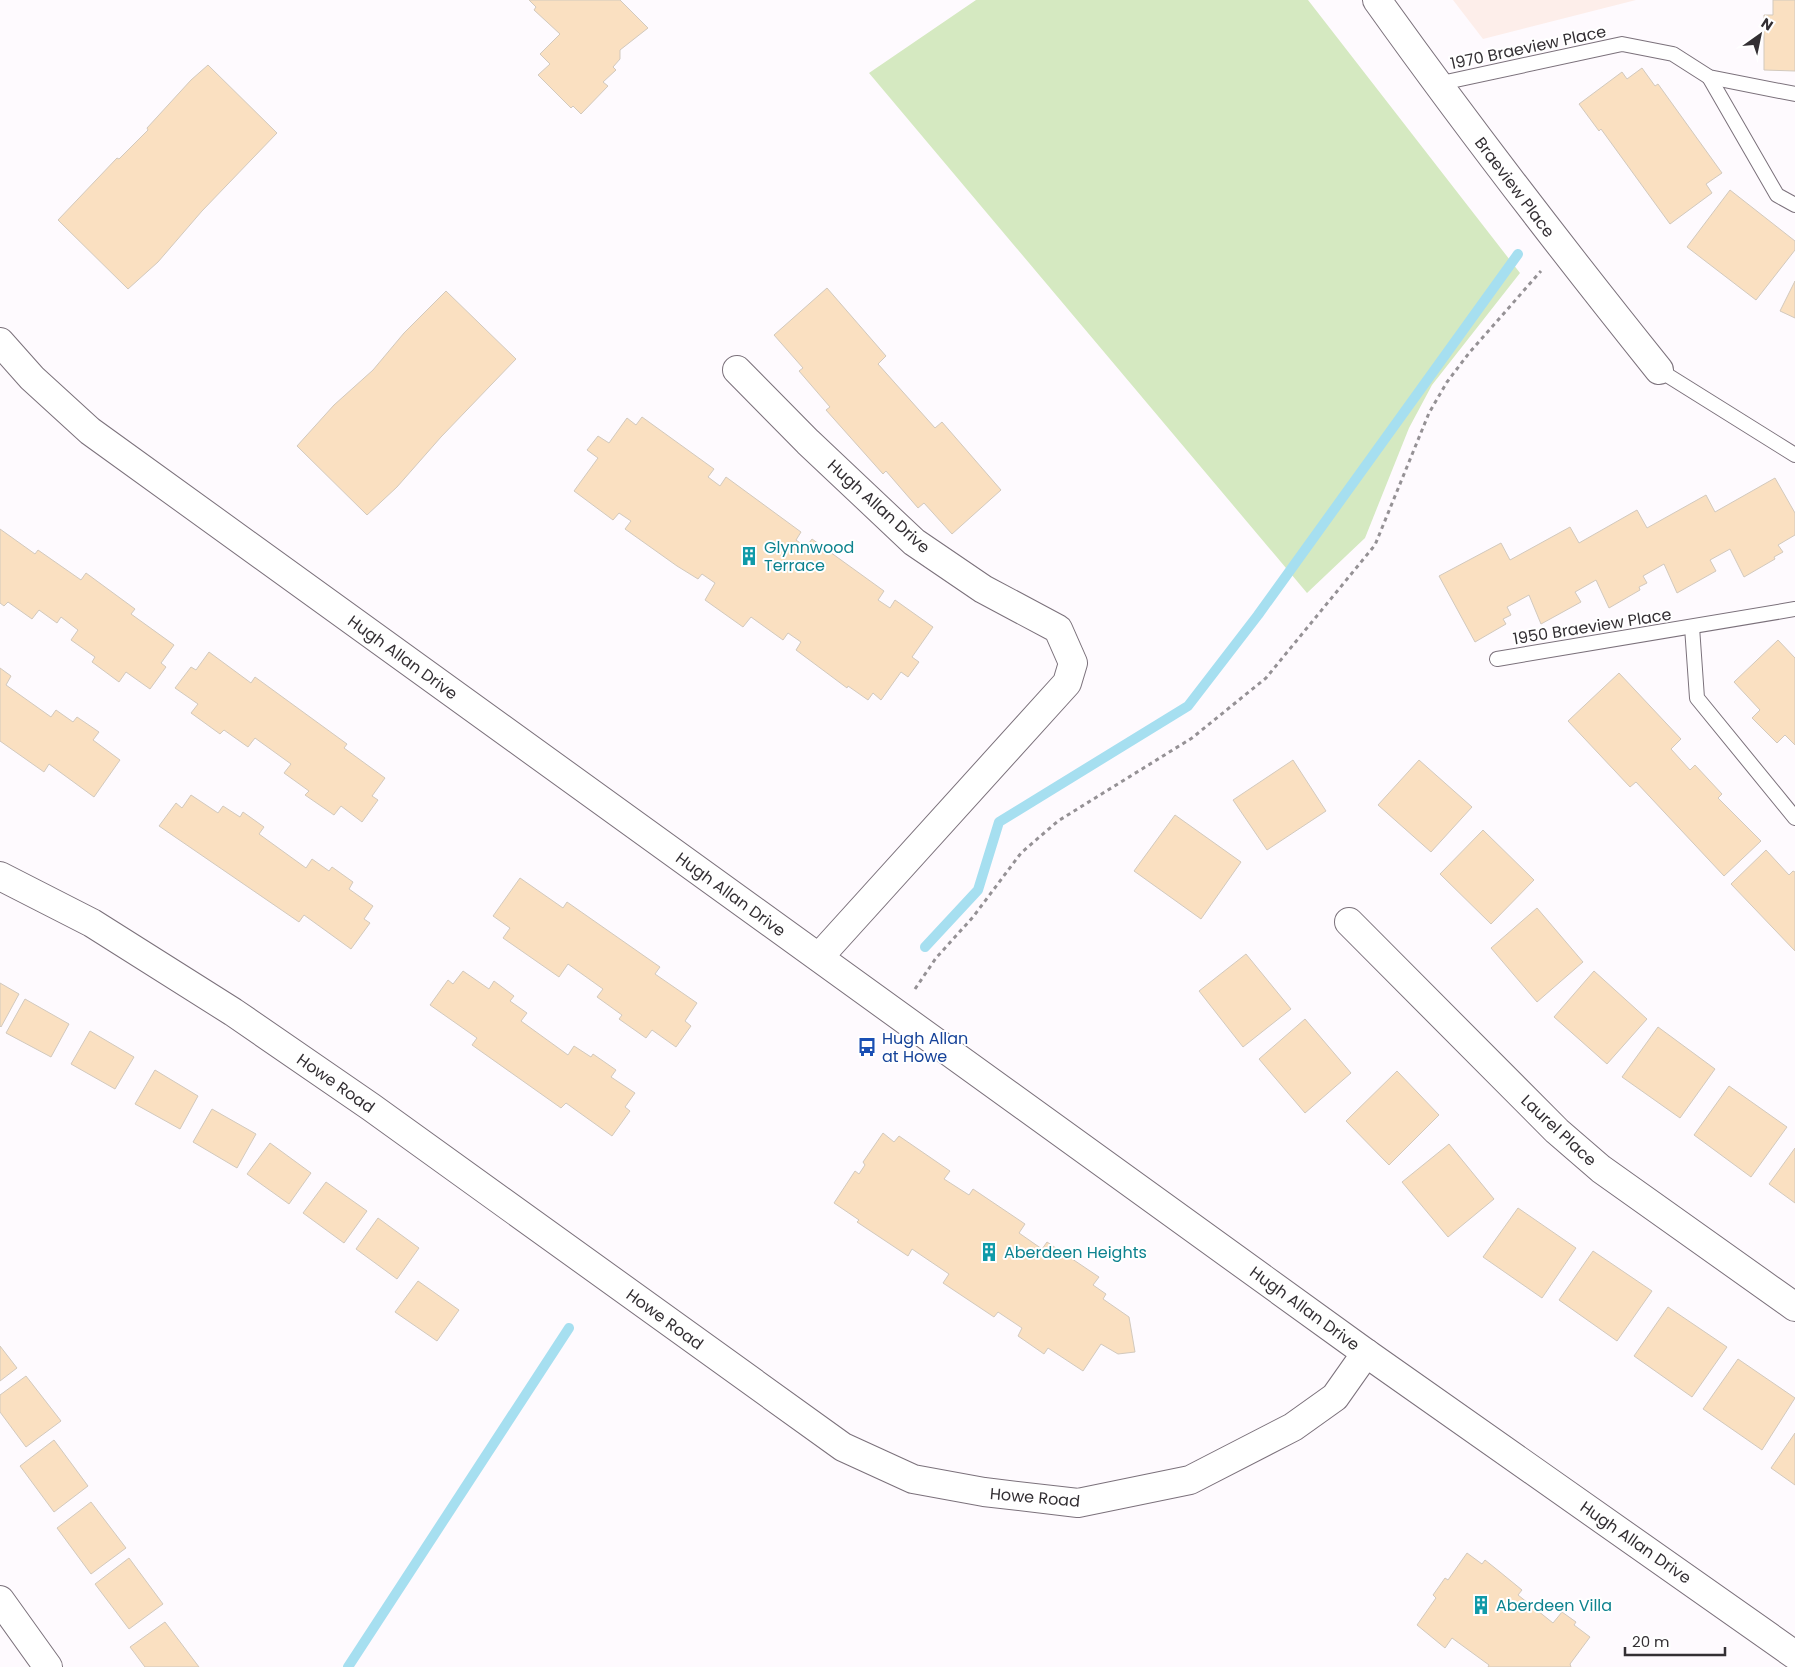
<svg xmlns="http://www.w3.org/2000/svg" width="1795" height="1667" font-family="Poppins,sans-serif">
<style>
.commercial{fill:#fdeeea}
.green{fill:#d5e9c1}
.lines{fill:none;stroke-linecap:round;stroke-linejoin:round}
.stream{stroke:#a6dff0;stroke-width:10}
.building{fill:#fae0c1;stroke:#d2c9bd}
.service-casing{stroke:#7b717b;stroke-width:16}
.minor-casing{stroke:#7b717b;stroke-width:30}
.tertiary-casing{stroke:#7b717b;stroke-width:30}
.secondary-casing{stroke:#7b717b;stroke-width:30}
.path{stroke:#959195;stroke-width:3;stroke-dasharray:4 4;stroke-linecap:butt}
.service{stroke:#fff;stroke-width:14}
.minor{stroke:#fff;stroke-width:28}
.tertiary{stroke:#fff;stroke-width:28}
.secondary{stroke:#fff;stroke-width:28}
.labels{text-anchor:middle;stroke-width:4;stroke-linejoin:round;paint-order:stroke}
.street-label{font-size:16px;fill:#332f33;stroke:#fff}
.culture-label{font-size:16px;fill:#0d838f;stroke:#fff;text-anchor:start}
.transit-label{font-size:16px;fill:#164399;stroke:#fff;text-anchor:start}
</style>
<rect width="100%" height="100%" fill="#fefafe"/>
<polygon class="commercial" points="1453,0 1636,0 1483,39"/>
<polygon class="green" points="976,0 1308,0 1520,273 1432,385 1409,428 1365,538 1307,593 869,73"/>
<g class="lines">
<g class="stream">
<polyline points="925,947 978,890 999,822 1188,706 1258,615 1518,254"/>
<polyline points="348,1667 569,1328"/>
</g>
</g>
<g class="building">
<polygon points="529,0 620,0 648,28 620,50 620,59 613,67 616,70 603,82 608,86 581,114 573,106 571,108 538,75 550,64 540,54 560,34 534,10 536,7"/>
<polygon points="1773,0 1795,0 1795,71 1764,70 1764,15 1773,15"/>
<polygon points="208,65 277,133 202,211 158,262 128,289 58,220 117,158 119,159 148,130 147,128 191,80"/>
<polygon points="1642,68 1655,86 1658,84 1722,173 1706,184 1712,193 1670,224 1601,129 1599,131 1579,104 1622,72 1627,79"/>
<polygon points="1730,190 1795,241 1795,250 1756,300 1687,247"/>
<polygon points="1795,281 1795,318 1780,311"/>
<polygon points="827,288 886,356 878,364 935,428 942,422 1001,490 952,534 924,503 918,508 886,471 883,474 826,410 830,407 799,371 803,368 774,335"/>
<polygon points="446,291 516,359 441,437 397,487 367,515 297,446 334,405 373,370 404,333"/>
<polygon points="642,417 714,469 708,477 720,486 726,477 801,532 796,540 806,547 812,539 884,591 878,600 890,608 895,600 933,627 912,657 919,662 908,677 901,672 881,700 873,693 868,700 848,686 847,688 796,650 801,642 788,633 783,640 751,617 743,627 705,600 715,583 702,574 698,579 677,566 625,529 631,521 619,513 613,520 574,491 598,458 587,450 598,436 609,443 627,418 636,425"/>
<polygon points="1775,478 1795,513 1795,535 1778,545 1783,552 1774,557 1775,559 1744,577 1730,549 1710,560 1716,571 1677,593 1664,564 1643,576 1647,583 1639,587 1640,590 1609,608 1596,580 1575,592 1581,602 1541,624 1529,595 1507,607 1511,615 1503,619 1506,624 1475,642 1439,576 1501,543 1510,560 1570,527 1579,543 1637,510 1647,528 1706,495 1715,512"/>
<polygon points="0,529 35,554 38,550 81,580 86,573 135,609 131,614 174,645 161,663 166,667 150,689 126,672 119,682 92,662 95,657 71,640 78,630 61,617 57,623 39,610 32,619 8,602 4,606 0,603"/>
<polygon points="1778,640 1795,658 1795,745 1785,735 1777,743 1752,718 1760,710 1734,682"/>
<polygon points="209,652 251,683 255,677 347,744 344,748 385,778 372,796 378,800 362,822 341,806 334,815 305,795 309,791 284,773 291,764 255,738 248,747 224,730 220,734 191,713 198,704 175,688 191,667 196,670"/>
<polygon points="0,668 11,676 6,685 51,717 56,710 73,722 77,717 99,732 93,740 120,760 94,797 49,764 44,772 0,741"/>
<polygon points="1619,673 1681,739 1671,749 1690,770 1695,765 1722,794 1718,798 1761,841 1724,876 1636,782 1630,787 1568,721"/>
<polygon points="1293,760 1326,811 1267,850 1233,800"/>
<polygon points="1419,760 1472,807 1431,852 1378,805"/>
<polygon points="191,795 218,813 223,806 240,817 243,812 264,827 259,834 306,868 312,859 329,871 332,867 353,882 349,889 373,906 364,919 370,923 351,949 304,915 299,922 159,826 176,803 182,808"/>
<polygon points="1175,815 1241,862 1201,919 1134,871"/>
<polygon points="1483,830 1534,880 1491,924 1440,874"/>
<polygon points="1766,850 1789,875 1793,871 1795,872 1795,951 1731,884"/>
<polygon points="520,878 563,908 567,902 660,967 655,974 697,1003 685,1021 691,1026 676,1047 652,1030 646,1038 619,1019 622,1015 597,997 603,989 568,964 559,977 503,938 510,928 493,916"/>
<polygon points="1537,908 1583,962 1537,1002 1491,948"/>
<polygon points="1246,954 1291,1009 1243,1047 1199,991"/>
<polygon points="463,971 489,989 494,981 514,996 510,1001 527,1013 521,1021 568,1055 574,1046 591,1057 593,1054 616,1070 611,1077 635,1093 625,1107 630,1111 612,1136 566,1103 561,1108 472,1045 477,1038 430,1005 448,980 453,984"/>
<polygon points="1594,971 1647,1019 1607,1064 1554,1017"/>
<polygon points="0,983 19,994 1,1027 0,1026"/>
<polygon points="25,999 69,1024 51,1057 6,1033"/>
<polygon points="1305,1019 1351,1073 1305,1113 1259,1059"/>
<polygon points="1658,1027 1715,1069 1680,1118 1622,1077"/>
<polygon points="90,1031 134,1057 115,1089 71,1064"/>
<polygon points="155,1070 198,1096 180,1129 135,1104"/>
<polygon points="1397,1071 1439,1115 1389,1165 1346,1121"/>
<polygon points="1729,1086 1787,1127 1751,1177 1694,1135"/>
<polygon points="212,1109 256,1134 237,1168 193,1142"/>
<polygon points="883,1133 894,1142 899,1136 950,1171 944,1179 969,1195 973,1189 1025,1224 1019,1233 1042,1249 1047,1242 1099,1277 1093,1285 1106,1294 1103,1299 1129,1317 1135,1352 1118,1354 1101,1344 1083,1371 1048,1348 1044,1354 1018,1336 1022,1328 998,1312 994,1317 943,1283 949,1274 912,1249 908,1256 857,1222 859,1220 834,1203 855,1171 859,1174 865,1165 863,1162"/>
<polygon points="270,1143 311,1173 289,1204 247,1174"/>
<polygon points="1449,1144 1494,1199 1448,1237 1402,1182"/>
<polygon points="1795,1148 1795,1203 1769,1184"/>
<polygon points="326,1182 367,1211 344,1243 303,1213"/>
<polygon points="1518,1208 1576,1248 1542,1298 1483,1257"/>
<polygon points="378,1218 419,1248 397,1279 356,1249"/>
<polygon points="1593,1251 1652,1291 1617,1341 1559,1300"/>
<polygon points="418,1281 459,1310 437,1341 395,1312"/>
<polygon points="1668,1307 1727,1347 1692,1397 1634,1356"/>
<polygon points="0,1346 17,1368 0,1381"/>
<polygon points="1738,1359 1795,1398 1762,1450 1703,1409"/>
<polygon points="26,1376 61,1421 26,1447 0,1412 0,1395"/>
<polygon points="1795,1433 1795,1485 1771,1468"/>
<polygon points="54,1440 88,1486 54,1512 20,1466"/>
<polygon points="91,1502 126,1548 91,1574 57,1528"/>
<polygon points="1467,1553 1482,1564 1485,1560 1500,1572 1522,1590 1518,1595 1553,1623 1562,1612 1576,1622 1574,1625 1590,1637 1570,1664 1571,1667 1488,1667 1489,1665 1452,1638 1445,1648 1417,1625 1436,1598 1433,1595 1445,1578 1448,1580"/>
<polygon points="129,1558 163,1604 129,1629 95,1584"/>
<polygon points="165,1622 199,1667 145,1667 130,1647"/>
</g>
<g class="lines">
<g class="service-casing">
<g id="service">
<polyline points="1709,77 1777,195 1795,205"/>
<polyline points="1437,84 1622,44 1673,54 1709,77 1795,94"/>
<polyline points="1659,370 1795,455"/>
<polyline points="1692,627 1697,698 1795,818"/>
<polyline points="1497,659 1795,609"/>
</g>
</g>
<g class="minor-casing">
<g id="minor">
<path d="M1377,0C1467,126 1562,249 1659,370"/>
<polyline points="737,370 808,442 914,542 983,589 1058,629 1073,663 1067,683 819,957"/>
<polyline points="1349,922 1557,1131 1601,1169 1795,1307"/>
<polyline points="0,1600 48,1667"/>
</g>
</g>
<g class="tertiary-casing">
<polyline id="tertiary" points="0,876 92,923 233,1012 371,1107 843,1447 913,1479 984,1492 1078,1503 1190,1480 1293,1427 1335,1397 1366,1353"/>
</g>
<g class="secondary-casing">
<polyline id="secondary" points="0,342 32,378 90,431 1366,1353 1795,1655"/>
</g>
<polyline class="path" points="915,989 936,958 973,917 1021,853 1058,821 1192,738 1266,678 1375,545 1429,413 1447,382 1469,353 1541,271"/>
<use href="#service" class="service"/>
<use href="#minor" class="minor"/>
<use href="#tertiary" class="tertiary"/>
<use href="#secondary" class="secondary"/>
</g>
<defs>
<g id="building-bare" transform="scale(1.5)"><path d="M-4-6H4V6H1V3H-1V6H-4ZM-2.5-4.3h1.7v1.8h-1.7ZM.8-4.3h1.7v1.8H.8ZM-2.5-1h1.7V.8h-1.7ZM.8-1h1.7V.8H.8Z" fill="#0f9aa8" stroke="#fff" stroke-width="2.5" paint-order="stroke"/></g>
<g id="bus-bare" transform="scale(1.5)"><path d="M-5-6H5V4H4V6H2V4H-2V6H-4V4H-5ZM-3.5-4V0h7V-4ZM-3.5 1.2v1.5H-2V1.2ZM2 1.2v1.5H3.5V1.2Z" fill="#1a4fb4" stroke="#fff" stroke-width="2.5" paint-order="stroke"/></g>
</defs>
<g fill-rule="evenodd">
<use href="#building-bare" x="749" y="556"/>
<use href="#bus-bare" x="867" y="1047"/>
<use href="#building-bare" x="989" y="1252"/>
<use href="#building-bare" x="1481" y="1605"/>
</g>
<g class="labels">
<g class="street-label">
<text transform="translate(1528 47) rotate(-12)" y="6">1970 Braeview Place</text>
<text transform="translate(1515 187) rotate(53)" y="6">Braeview Place</text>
<text transform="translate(879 506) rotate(42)" y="6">Hugh Allan Drive</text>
<text transform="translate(1592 626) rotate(-9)" y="6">1950 Braeview Place</text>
<text transform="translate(403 657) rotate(36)" y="6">Hugh Allan Drive</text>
<text transform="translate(731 894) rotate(36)" y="6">Hugh Allan Drive</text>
<text transform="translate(336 1083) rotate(35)" y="6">Howe Road</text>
<text transform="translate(1559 1130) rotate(43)" y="6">Laurel Place</text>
<text transform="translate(1305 1308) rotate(36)" y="6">Hugh Allan Drive</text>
<text transform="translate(665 1319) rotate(36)" y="6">Howe Road</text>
<text transform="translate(1035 1497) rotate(5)" y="6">Howe Road</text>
<text transform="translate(1636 1542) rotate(35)" y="6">Hugh Allan Drive</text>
</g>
<g class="culture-label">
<text x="764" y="553">Glynnwood<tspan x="764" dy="18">Terrace</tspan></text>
<text x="1004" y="1258">Aberdeen Heights</text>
<text x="1496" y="1611">Aberdeen Villa</text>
</g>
<g class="transit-label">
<text x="882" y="1044">Hugh Allan<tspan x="882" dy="18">at Howe</tspan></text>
</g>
</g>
<g transform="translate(1760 35) rotate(33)" stroke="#ffffff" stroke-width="4" paint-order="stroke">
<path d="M0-4L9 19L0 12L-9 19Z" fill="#332f33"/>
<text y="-8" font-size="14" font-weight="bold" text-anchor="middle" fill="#332f33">N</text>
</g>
<path d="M1625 1647v8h100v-8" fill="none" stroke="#332f33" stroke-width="2.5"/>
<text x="1632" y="1647" font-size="15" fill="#332f33" stroke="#ffffff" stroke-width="4" paint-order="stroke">20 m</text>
</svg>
